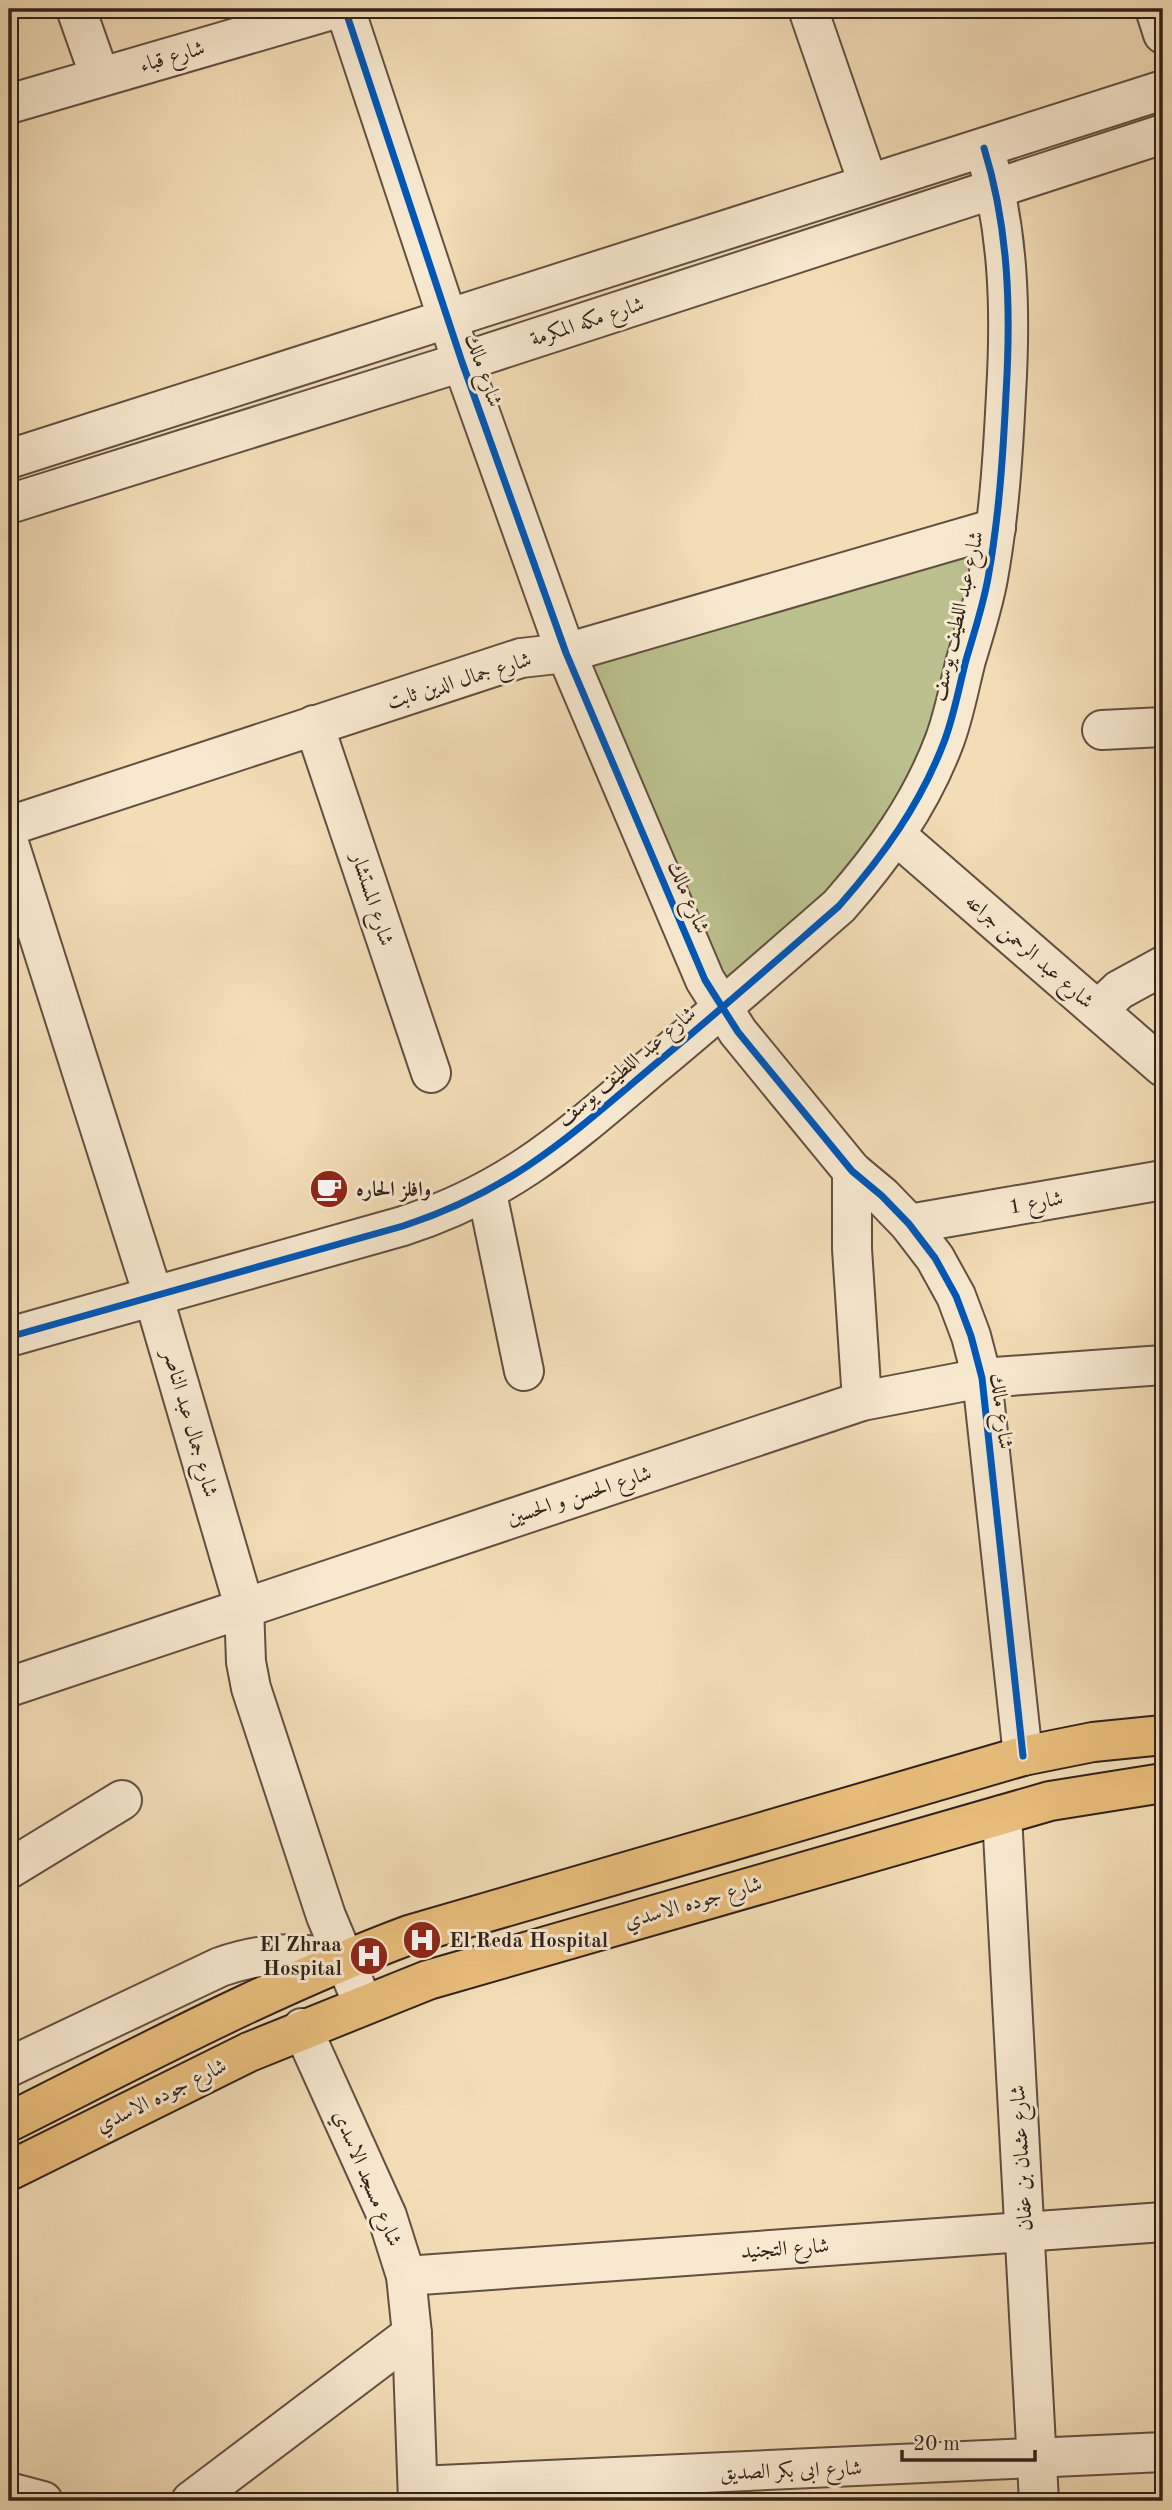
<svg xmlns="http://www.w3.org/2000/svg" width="1172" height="2510" font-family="'Old Standard TT',Amiri,serif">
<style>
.green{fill:#bbc08e;stroke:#767054;stroke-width:2}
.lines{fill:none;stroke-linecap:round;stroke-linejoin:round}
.minor-casing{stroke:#615041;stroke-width:42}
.major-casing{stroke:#31211a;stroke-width:42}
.minor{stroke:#f7e9d0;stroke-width:38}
.major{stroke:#e9be7c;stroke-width:38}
.cycleway-casing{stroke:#f7e9d0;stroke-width:11}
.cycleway{stroke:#0057b8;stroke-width:7}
.labels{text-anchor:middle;stroke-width:6;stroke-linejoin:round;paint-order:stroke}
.street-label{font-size:21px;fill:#31211a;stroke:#f7e9d0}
.poi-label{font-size:21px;font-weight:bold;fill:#31211a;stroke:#f7e9d0;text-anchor:start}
</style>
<rect width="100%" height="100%" fill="#f2ddb7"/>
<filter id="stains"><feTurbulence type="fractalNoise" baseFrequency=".00286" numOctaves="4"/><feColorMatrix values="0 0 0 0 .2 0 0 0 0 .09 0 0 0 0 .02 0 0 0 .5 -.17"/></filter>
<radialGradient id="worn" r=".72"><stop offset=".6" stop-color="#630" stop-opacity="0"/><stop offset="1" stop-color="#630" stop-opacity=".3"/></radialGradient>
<polygon class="green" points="992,533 898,827 722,1004 568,653"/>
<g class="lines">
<g class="minor-casing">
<g id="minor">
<polyline points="76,9 100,77"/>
<polyline points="345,9 462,362 566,653 705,980 738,1032 852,1171 882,1196 909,1224 935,1258 956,1296 971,1336 982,1378 1023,1756"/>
<polyline points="808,9 868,183"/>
<polyline points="1155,9 1163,34"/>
<polyline points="9,104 335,9"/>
<polyline points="9,459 1163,90"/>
<polyline points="9,504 462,362 1163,134"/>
<polyline points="314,725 431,1073"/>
<polyline points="1102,730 1163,727"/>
<polyline points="9,826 521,658 566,653 996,528"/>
<polyline points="897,836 1163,1067"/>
<polyline points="9,843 153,1295 244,1606 246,1662 251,1688 326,1916 363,2004"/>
<polyline points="1098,1010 1119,990 1163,966"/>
<polyline points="852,1171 852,1249 862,1401"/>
<polyline points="487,1193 524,1371"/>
<polyline points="909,1224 1163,1180"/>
<path d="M9,1337L403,1226C511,1191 568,1138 653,1066C716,1014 777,960 839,906C883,856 920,805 944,742C954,716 959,687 966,660C974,633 983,606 988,578C999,517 1003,456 1006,394C1011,310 1009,229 984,148"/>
<polyline points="9,1687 862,1401 982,1378 1163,1365"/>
<polyline points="1002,1815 1039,2501"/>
<polyline points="9,1869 122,1800"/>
<polyline points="302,2028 387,2216 406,2276 412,2334 418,2501"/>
<path d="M9,2067L220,1967C263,1952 298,1951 343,1960"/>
<polyline points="406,2276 1163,2222"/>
<polyline points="418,2486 1163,2452"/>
<polyline points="9,2492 43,2501"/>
<polyline points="191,2501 412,2334"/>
</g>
</g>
<g class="major-casing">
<g id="major">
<path d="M9,2122C141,2056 270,1987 409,1935L1023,1756L1093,1742L1163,1735"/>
<polyline points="9,2171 249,2052 428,1980 1050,1801 1163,1783"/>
</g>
</g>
<use href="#minor" class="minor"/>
<use href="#major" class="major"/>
<g class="cycleway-casing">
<g id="cycleway">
<polyline points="345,9 462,362 566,653 705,980 738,1032 852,1171 882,1196 909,1224 935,1258 956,1296 971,1336 982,1378 1023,1756"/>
<path d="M9,1337L403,1226C511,1191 568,1138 653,1066C716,1014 777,960 839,906C883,856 920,805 944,742C954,716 959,687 966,660C974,633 983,606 988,578C999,517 1003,456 1006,394C1011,310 1009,229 984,148"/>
</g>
</g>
<use href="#cycleway" class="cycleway"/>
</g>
<defs>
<g id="cafe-disc" transform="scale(2.0125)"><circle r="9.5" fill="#8f2418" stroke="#f7e9d0"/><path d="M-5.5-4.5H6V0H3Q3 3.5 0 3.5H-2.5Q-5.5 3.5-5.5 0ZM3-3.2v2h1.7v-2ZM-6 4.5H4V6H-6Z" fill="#fff"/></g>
<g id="hospital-disc" transform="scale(2.0125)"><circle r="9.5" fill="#8f2418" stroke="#f7e9d0"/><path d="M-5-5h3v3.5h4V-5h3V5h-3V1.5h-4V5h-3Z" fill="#fff"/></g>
</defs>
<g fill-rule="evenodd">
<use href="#cafe-disc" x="329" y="1189"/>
<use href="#hospital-disc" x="422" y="1940"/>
<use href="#hospital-disc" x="369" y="1956"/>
</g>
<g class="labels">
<g class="street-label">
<text transform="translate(172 56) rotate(-16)" y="7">شارع قباء</text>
<text transform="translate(587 321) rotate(-18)" y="7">شارع مكه المكرمة</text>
<text transform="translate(484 370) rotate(71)" y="7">شارع مالك</text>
<text transform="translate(957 616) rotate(-77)" y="7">شارع عبد اللطيف يوسف</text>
<text transform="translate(459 680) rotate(-17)" y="7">شارع جمال الدين ثابت</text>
<text transform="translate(689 897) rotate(67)" y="7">شارع مالك</text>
<text transform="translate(373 899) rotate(72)" y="7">شارع المستشار</text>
<text transform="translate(1030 951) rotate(41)" y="7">شارع عبد الرحمن جراعه</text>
<text transform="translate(626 1066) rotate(-40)" y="7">شارع عبد اللطيف يوسف</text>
<text transform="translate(1036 1202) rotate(-10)" y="7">شارع 1</text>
<text transform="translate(1002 1411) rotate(83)" y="7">شارع مالك</text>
<text transform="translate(191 1423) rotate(74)" y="7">شارع جمال عبد الناصر</text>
<text transform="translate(579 1495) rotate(-18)" y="7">شارع الحسن و الحسين</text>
<text transform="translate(693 1902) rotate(-16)" y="7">شارع جوده الاسدي</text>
<text transform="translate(161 2095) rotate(-26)" y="7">شارع جوده الاسدي</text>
<text transform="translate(1021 2158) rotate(-93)" y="7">شارع عثمان بن عفان</text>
<text transform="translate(368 2178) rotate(67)" y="7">شارع مسجد الاسدي</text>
<text transform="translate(785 2248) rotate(-4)" y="7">شارع التجنيد</text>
<text transform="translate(791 2470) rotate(-2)" y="7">شارع ابى بكر الصديق</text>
</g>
<g class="poi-label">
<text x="356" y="1196">وافلز الحاره</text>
<text x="449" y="1947">El Reda Hospital</text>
<text x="342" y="1951" text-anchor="end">El Zhraa<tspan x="342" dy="24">Hospital</tspan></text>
</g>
</g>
<rect width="1172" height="2510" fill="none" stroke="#f2ddb7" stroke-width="35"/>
<rect x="10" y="10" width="1151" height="2489" fill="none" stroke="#31211a" stroke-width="3.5"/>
<rect x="18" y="18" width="1137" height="2475" fill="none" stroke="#31211a" stroke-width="2"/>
<path d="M902 2450v10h133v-10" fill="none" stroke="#31211a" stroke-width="3.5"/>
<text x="913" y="2450" font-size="21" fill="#31211a" stroke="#f7e9d0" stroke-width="5" paint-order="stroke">20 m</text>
<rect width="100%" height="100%" filter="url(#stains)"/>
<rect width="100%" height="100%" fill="url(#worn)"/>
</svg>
